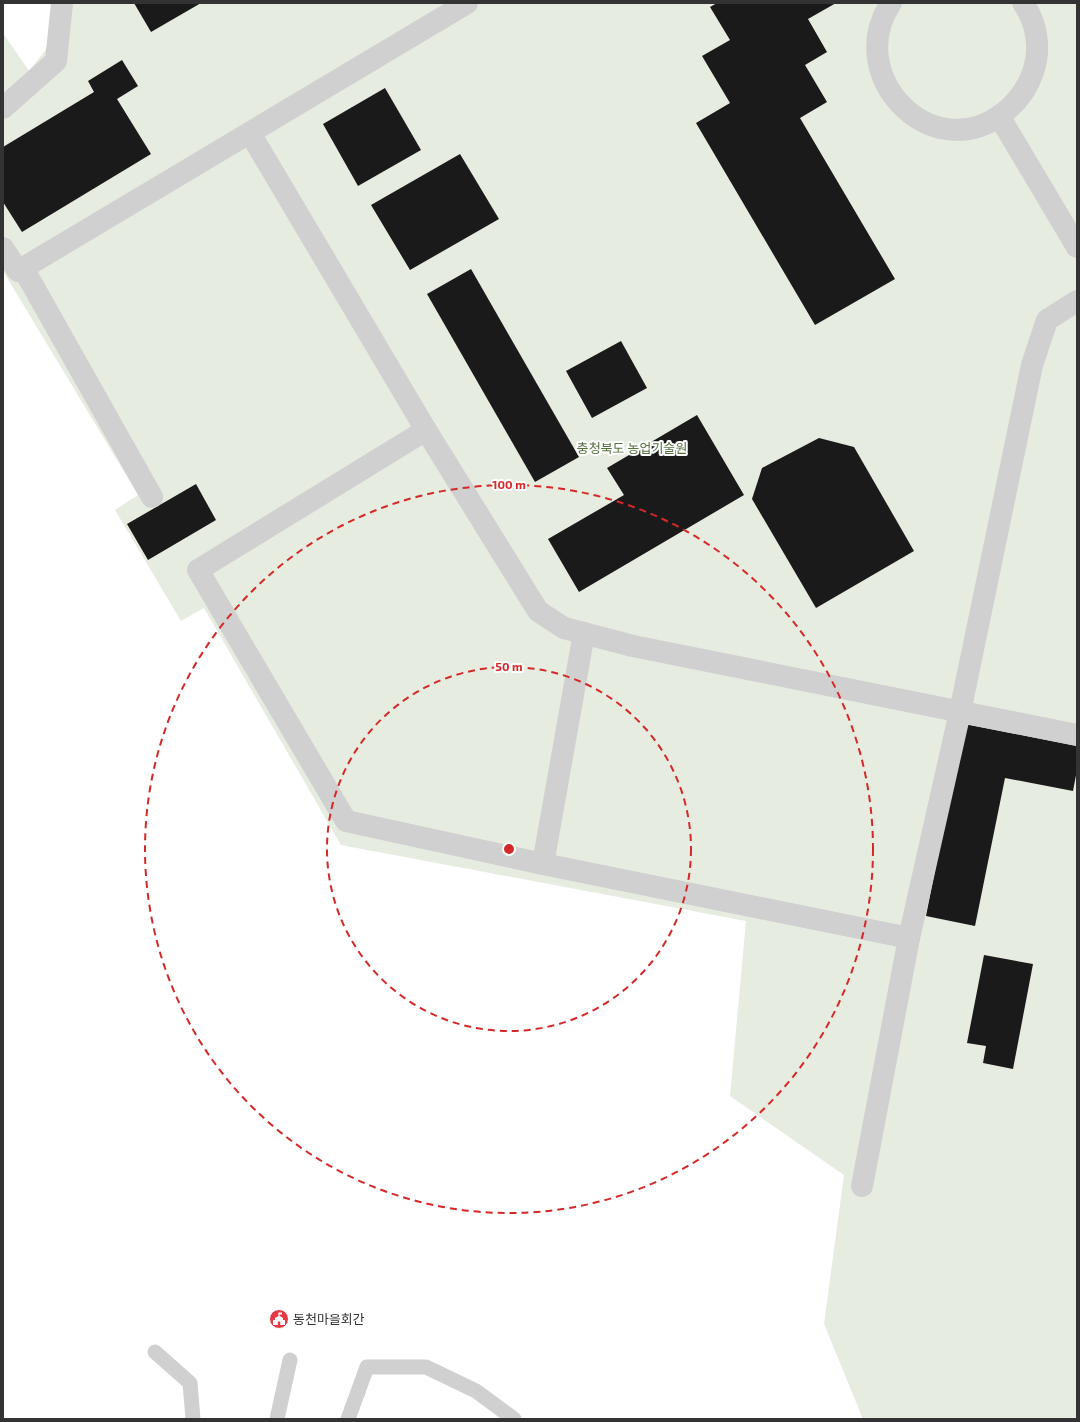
<svg xmlns="http://www.w3.org/2000/svg" width="1080" height="1422" font-family="'Exo 2','Noto Sans KR',sans-serif">
<style>
.green{fill:#e6ecdf}
.building{fill:#1a1a1a}
.lines{fill:none;stroke-linecap:round;stroke-linejoin:round}
.service{stroke:#d0d0d0;stroke-width:15}
.minor{stroke:#d0d0d0;stroke-width:22}
.ring{fill:none;stroke:#d62828;stroke-width:2;stroke-dasharray:7 5}
.labels{text-anchor:middle;stroke-width:4;stroke-linejoin:round;paint-order:stroke}
.park-label{font-size:13px;fill:#56703f;stroke:#fff}
.poi-label{font-size:13px;fill:#333;stroke:#fff;text-anchor:start}
.centre{fill:#d62828;stroke:#fff;stroke-width:2}
.ring-label{font-size:12px;text-anchor:middle;font-weight:bold;fill:#d62828;stroke:#fff;stroke-width:4;stroke-linejoin:round;paint-order:stroke}
</style>
<rect width="100%" height="100%" fill="#fff"/>
<polygon class="green" points="70,3 1077,3 1077,1419 863,1419 824,1324 844,1175 730,1096 746,921 341,845 204,608 181,621 115,510 138,495 3,271 3,33 29,71 70,19"/>
<g class="building">
<polygon points="134,3 201,3 151,32"/>
<polygon points="717,3 836,3 808,19 827,52 805,65 827,102 800,118 895,279 815,325 696,123 730,103 702,56 730,40 710,7"/>
<polygon points="122,60 138,86 117,99 151,154 22,232 3,202 3,147 94,92 88,81"/>
<polygon points="385,88 421,150 358,186 323,124"/>
<polygon points="460,154 499,219 410,270 371,205"/>
<polygon points="471,269 579,457 535,482 427,294"/>
<polygon points="621,341 647,388 592,418 566,371"/>
<polygon points="697,415 744,495 579,592 548,539 624,495 607,468"/>
<polygon points="819,438 854,447 914,551 816,608 752,499 762,468"/>
<polygon points="196,484 216,520 148,560 127,524"/>
<polygon points="964,724 1077,746 1077,770 1073,791 1005,778 975,926 926,916"/>
<polygon points="984,955 1033,964 1013,1069 983,1063 986,1046 967,1043"/>
</g>
<g class="lines">
<g class="service">
<polyline points="155,1352 190,1383 193,1419"/>
<polyline points="277,1419 290,1360"/>
<polyline points="348,1419 367,1367 426,1367 476,1391 514,1419"/>
</g>
<g class="minor">
<path d="M891,3C843,75 930,166 1001,115C1017,103 1027,90 1033,72C1041,49 1037,23 1023,3"/>
<polyline points="3,108 56,61 62,3"/>
<polyline points="999,116 1077,247"/>
<polyline points="250,133 426,430 538,611 564,628 633,646 1077,735"/>
<polyline points="3,248 18,271 467,3"/>
<polyline points="23,268 152,497"/>
<polyline points="426,430 198,570 346,821 543,864 909,938"/>
<polyline points="543,864 584,633"/>
<polyline points="862,1186 909,938 960,712 1032,365 1047,320 1077,301"/>
</g>
</g>
<g class="ring">
<circle cx="509" cy="849" r="182"/>
<circle cx="509" cy="849" r="364"/>
</g>
<defs>
<g id="civic-disc" transform="scale(1)"><circle r="9.5" fill="#e63946" stroke="#fff"/><path d="M-.6-6.5H3V-4.5H.6V-3L4-1V1h2V6H-6V1h2V-1L-.6-3ZM-1.2 2.5V6h2.4V2.5Z" fill="#fff"/></g>
</defs>
<g fill-rule="evenodd">
<use href="#civic-disc" x="279" y="1319"/>
</g>
<g class="labels">
<g class="park-label">
<text x="632" y="453">충청북도 농업기술원</text>
</g>
<g class="poi-label">
<text x="293" y="1324">동천마을회간</text>
</g>
</g>
<circle cx="509" cy="849" r="6" class="centre"/>
<g class="ring-label">
<text x="509" y="489">100 m</text>
<text x="509" y="671">50 m</text>
</g>
<rect width="1080" height="1422" fill="none" stroke="#333333" stroke-width="8"/>
</svg>
